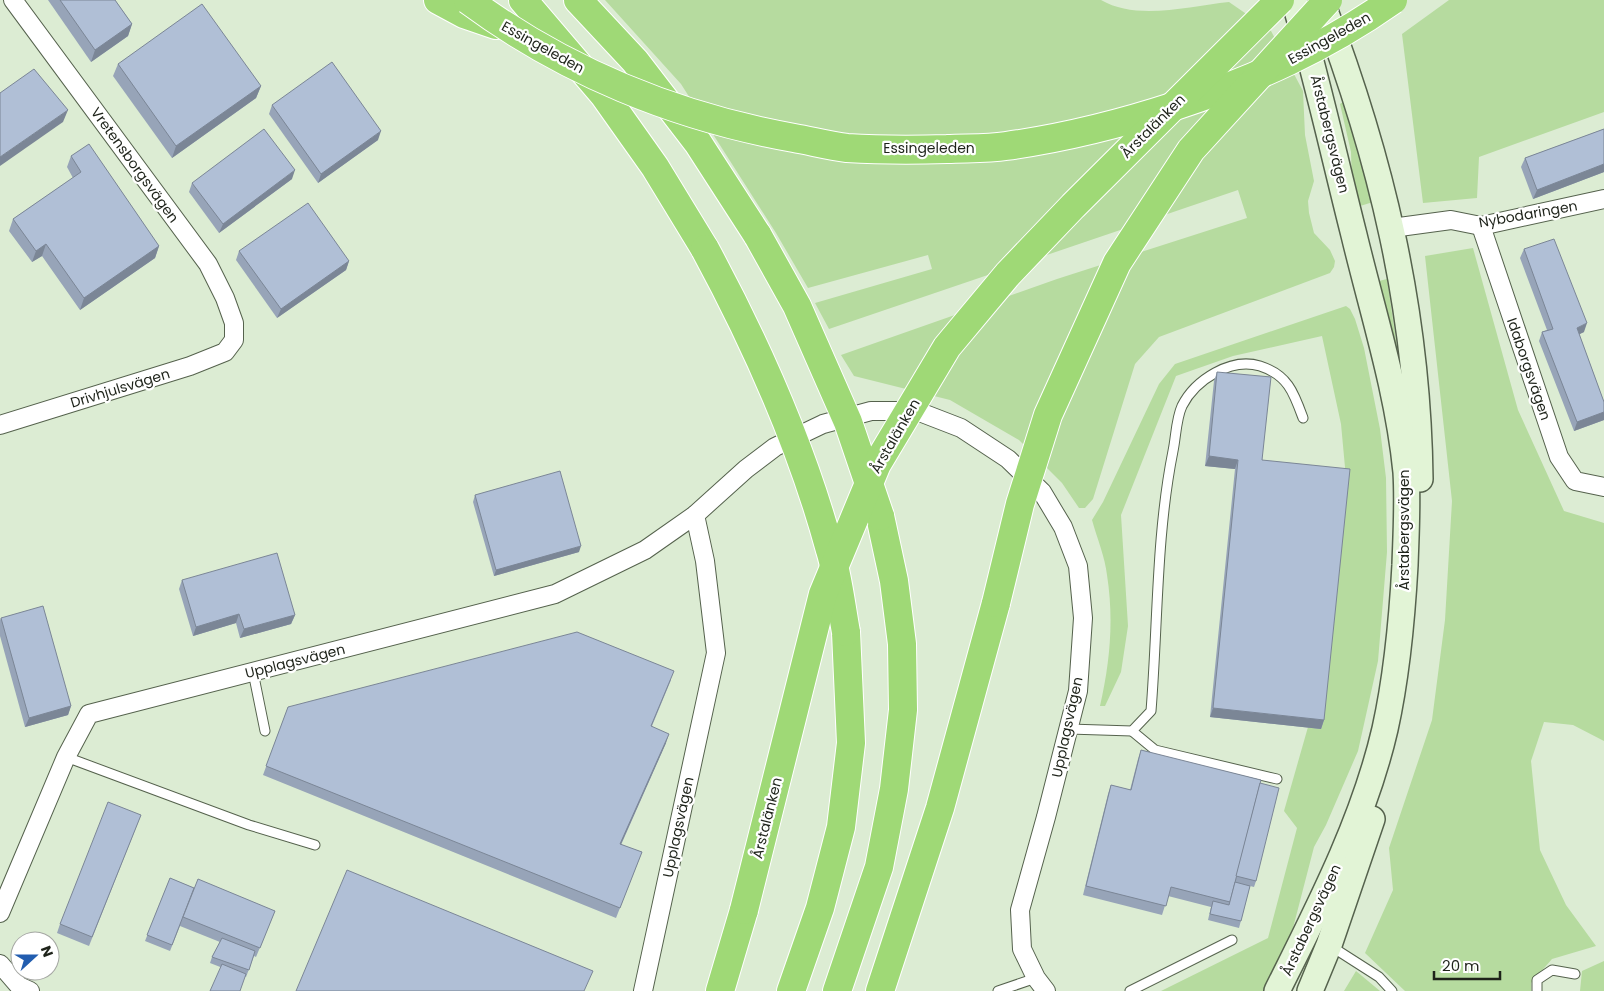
<svg xmlns="http://www.w3.org/2000/svg" width="1604" height="991" font-family="Poppins,sans-serif">
<style>
.green{fill:#b6db9f}
.lines{fill:none;stroke-linecap:round;stroke-linejoin:round}
.lane-casing{stroke:#55624d;stroke-width:11}
.street-casing{stroke:#55624d;stroke-width:20}
.secondary-casing{stroke:#55624d;stroke-width:28}
.highway-casing{stroke:#fff;stroke-width:30}
.lane{stroke:#fff;stroke-width:9}
.street{stroke:#fff;stroke-width:18}
.secondary{stroke:#e2f4d6;stroke-width:25}
.highway{stroke:#9fd976;stroke-width:28}
.highway-bridge-casing{stroke:#fff;stroke-width:30;stroke-linecap:butt}
.highway-bridge{stroke:#9fd976;stroke-width:28}
.wall{fill:#97a4b8}
.shaded-wall{fill:#7b8696}
.building{fill:#b0bfd6;stroke:#7b8696}
.labels{text-anchor:middle;stroke-width:4.5;stroke-linejoin:round;paint-order:stroke}
.street-label{font-size:14px;fill:#1e231a;stroke:#fff}
</style>
<rect width="100%" height="100%" fill="#dcecd3"/>
<g class="green">
<path d="M605,0H1101C1137,21 1189,6 1229,2L1271,31L1303,91L1305,135L1314,181L1308,201L1309,213L1314,233L1330,250L1335,261L1334,267L1330,273L1159,337L1135,364L1093,499L1085,508H1079L1062,483L1019,440L950,400L854,376L841,355L1057,279L1247,218L1238,190L829,329L815,303L932,269L928,255L808,288L776,233L681,84Z"/>
<polygon points="1449,0 1604,0 1604,112 1479,157 1477,198 1423,203 1402,34"/>
<polygon points="1344,101 1373,202 1357,207 1352,185 1351,152 1340,104"/>
<polygon points="1473,248 1518,410 1564,511 1604,523 1604,741 1573,725 1544,722 1531,761 1540,850 1566,905 1596,946 1552,959 1531,983 1531,991 1405,991 1365,953 1393,890 1389,848 1432,720 1445,620 1452,501 1425,256"/>
<polygon points="1387,279 1400,368 1375,282"/>
<path d="M1346,306L1350,309L1355,319L1364,348L1380,429L1386,478L1387,552L1378,661L1358,751L1326,825L1314,847L1293,928L1265,991H1161L1268,938L1297,828L1284,811L1308,727L1321,728L1346,478L1341,424L1322,336L1233,356L1176,376L1121,515L1128,626L1121,672L1105,706H1100C1110,662 1114,620 1107,575C1105,557 1097,538 1092,520L1103,502L1159,384L1175,364Z"/>
<polygon points="1604,961 1604,991 1580,991 1582,971"/>
<polygon points="1356,971 1380,991 1344,991"/>
</g>
<g class="lines">
<g class="lane-casing">
<g id="lane">
<polyline points="253,672 265,731"/>
<path d="M1069,729L1132,731L1151,711C1158,624 1156,536 1173,451C1176,437 1176,419 1182,406C1195,380 1231,357 1260,366C1288,375 1294,393 1303,418"/>
<polyline points="1132,731 1155,750 1277,779"/>
<polyline points="66,757 249,825 315,845"/>
<polyline points="1329,945 1379,977 1392,991"/>
<polyline points="998,991 1036,978"/>
<polyline points="1130,991 1232,940"/>
<polyline points="1537,991 1537,980 1552,970 1575,974"/>
</g>
</g>
<g class="street-casing">
<g id="street">
<polyline points="1481,226 1559,457 1575,481 1604,487"/>
<polyline points="1392,228 1451,220 1481,226 1604,199"/>
<polyline points="0,425 190,366 225,352 234,340 234,323 225,298 208,264 13,0"/>
<polyline points="0,913 66,757 89,714 555,594 645,550 695,515 746,469 775,447 823,424 871,411 917,411 961,428 1008,459 1042,492 1063,527 1078,566 1083,618 1078,691 1046,817 1020,910 1022,949 1036,978 1046,991"/>
<polyline points="0,964 19,986 30,991"/>
<polyline points="643,991 716,653 705,561 695,515"/>
</g>
</g>
<g class="secondary-casing">
<g id="secondary">
<path d="M1321,0C1381,157 1418,310 1420,479"/>
<path d="M1277,991C1319,907 1364,820 1385,729C1397,675 1402,620 1405,565C1406,534 1408,503 1406,472C1398,391 1373,314 1354,235C1334,156 1317,78 1294,0"/>
<polyline points="1310,991 1329,945 1372,819"/>
</g>
</g>
<g class="highway-casing">
<g id="highway">
<polyline points="438,0 464,14 496,25"/>
<polyline points="523,0 604,95 655,167 705,249"/>
<polyline points="578,0 635,61 698,143 758,236"/>
<polyline points="720,991 744,910"/>
<polyline points="791,991 820,908 841,827 851,743 846,632"/>
<polyline points="837,991 879,867 894,789 903,710 902,644 894,581 880,516"/>
<polyline points="880,991 940,808 996,603"/>
</g>
</g>
<use href="#lane" class="lane"/>
<use href="#street" class="street"/>
<use href="#secondary" class="secondary"/>
<use href="#highway" class="highway"/>
<g class="highway-bridge-casing">
<g id="highway-bridge">
<path d="M468,0C564,71 676,117 794,138C811,141 830,146 847,148C880,150 914,150 947,149C966,148 987,149 1006,146C1064,138 1120,124 1175,106C1254,80 1325,48 1393,0"/>
<polyline points="758,236 797,306 848,422 880,516"/>
<path d="M705,249C757,345 801,444 830,550C838,576 841,605 846,632"/>
<polyline points="996,603 1020,504 1048,415 1117,263 1191,150 1328,0"/>
<polyline points="744,910 823,594 877,464 947,347 1008,274 1073,206 1280,0"/>
</g>
</g>
<use href="#highway-bridge" class="highway-bridge"/>
</g>
<g class="wall">
<polygon points="48,0 115,0 132,24 128,36 91,62"/>
<polygon points="118,64 261,86 256,98 172,158 113,76"/>
<polygon points="272,105 378,140 318,183 269,114"/>
<polygon points="1604,129 1604,172 1533,199 1521,167 1525,158"/>
<polygon points="71,156 159,246 155,258 80,310 42,256 32,262 9,231 13,219 73,178 67,167"/>
<polygon points="292,179 219,233 189,192 192,183"/>
<polygon points="1524,249 1584,332 1579,334 1604,402 1604,420 1574,431 1539,341 1542,332 1547,330 1520,258"/>
<polygon points="239,251 349,261 346,270 277,318 236,260"/>
<polygon points="1217,372 1262,460 1324,720 1321,729 1210,717 1235,469 1205,466 1214,381"/>
<polygon points="475,495 579,552 494,576 473,502"/>
<polygon points="182,580 295,615 291,624 240,638 236,623 193,636 179,589"/>
<polygon points="1,618 71,706 68,715 25,727 0,636 0,620"/>
<polygon points="671,680 652,726 666,743 621,845 642,852 616,918 263,775 288,707"/>
<polygon points="1141,750 1260,783 1256,881 1254,887 1250,886 1239,928 1208,920 1211,907 1168,896 1162,915 1083,895 1108,794 1111,785 1130,790 1138,759"/>
<polygon points="141,815 89,946 57,933 60,924"/>
<polygon points="170,878 194,888 275,911 256,957 254,956 246,977 210,963 212,957 220,942 180,926 170,951 145,941"/>
</g>
<g class="shaded-wall">
<polygon points="132,24 128,36 91,62 95,50"/>
<polygon points="261,86 256,98 172,158 176,146"/>
<polygon points="68,110 63,122 0,166 0,157"/>
<polygon points="381,131 378,140 318,183 321,174"/>
<polygon points="1604,164 1604,172 1533,199 1537,190"/>
<polygon points="295,170 292,179 219,233 223,224"/>
<polygon points="46,244 42,256 32,262 36,251"/>
<polygon points="159,246 155,258 80,310 84,298"/>
<polygon points="349,261 346,270 277,318 281,309"/>
<polygon points="1587,323 1584,332 1574,337 1577,328"/>
<polygon points="1604,412 1604,420 1574,431 1577,422"/>
<polygon points="1209,456 1238,460 1235,469 1205,466"/>
<polygon points="581,546 579,552 494,576 496,570"/>
<polygon points="239,614 236,623 193,636 196,627"/>
<polygon points="295,615 291,624 240,638 244,629"/>
<polygon points="71,706 68,715 25,727 29,718"/>
<polygon points="1213,708 1324,720 1321,729 1210,717"/>
<polygon points="669,734 666,743 617,853 620,844"/>
</g>
<g class="building">
<polygon points="60,0 115,0 132,24 95,50"/>
<polygon points="202,4 261,86 176,146 118,64"/>
<polygon points="332,62 381,131 321,174 272,105"/>
<polygon points="34,69 68,110 0,157 0,93"/>
<polygon points="264,129 295,170 223,224 192,183"/>
<polygon points="1604,129 1604,164 1537,190 1525,158"/>
<polygon points="89,144 159,246 84,298 46,244 36,251 13,219 81,172 71,156"/>
<polygon points="308,203 349,261 281,309 239,251"/>
<polygon points="1554,239 1587,323 1577,328 1604,402 1604,412 1577,422 1542,332 1553,329 1524,249"/>
<polygon points="1217,372 1271,377 1262,460 1350,469 1324,720 1213,708 1238,460 1209,456"/>
<polygon points="560,471 581,546 496,570 475,495"/>
<polygon points="277,553 295,615 244,629 239,614 196,627 182,580"/>
<polygon points="43,606 71,706 29,718 1,618"/>
<polygon points="577,632 674,671 651,726 669,734 620,844 642,852 620,908 266,766 288,707"/>
<polygon points="1141,750 1261,780 1230,902 1171,887 1166,906 1086,886 1111,785 1131,790"/>
<polygon points="1260,783 1279,788 1256,881 1236,876"/>
<polygon points="108,802 141,815 92,937 60,924"/>
<polygon points="347,870 593,971 584,991 296,991"/>
<polygon points="170,878 194,888 172,945 147,935"/>
<polygon points="198,879 275,911 260,948 183,917"/>
<polygon points="1235,882 1250,886 1241,921 1210,914 1213,901 1229,905"/>
<polygon points="222,938 255,951 249,970 212,957"/>
<polygon points="222,964 246,974 240,991 210,991"/>
</g>
<g class="labels">
<g class="street-label">
<text transform="translate(1329 38) rotate(-29)" y="5">Essingeleden</text>
<text transform="translate(543 47) rotate(29)" y="5">Essingeleden</text>
<text transform="translate(1153 126) rotate(-45)" y="5">Årstalänken</text>
<text transform="translate(1330 134) rotate(76)" y="5">Årstabergsvägen</text>
<text x="929" y="153">Essingeleden</text>
<text transform="translate(135 165) rotate(54)" y="5">Vretensborgsvägen</text>
<text transform="translate(1528 214) rotate(-10)" y="5">Nybodaringen</text>
<text transform="translate(1529 369) rotate(71)" y="5">Idaborgsvägen</text>
<text transform="translate(120 388) rotate(-17)" y="5">Drivhjulsvägen</text>
<text transform="translate(895 436) rotate(-60)" y="5">Årstalänken</text>
<text transform="translate(1404 530) rotate(-90)" y="5">Årstabergsvägen</text>
<text transform="translate(295 661) rotate(-14)" y="5">Upplagsvägen</text>
<text transform="translate(1067 727) rotate(-78)" y="5">Upplagsvägen</text>
<text transform="translate(767 818) rotate(-76)" y="5">Årstalänken</text>
<text transform="translate(678 827) rotate(-78)" y="5">Upplagsvägen</text>
<text transform="translate(1311 920) rotate(-65)" y="5">Årstabergsvägen</text>
</g>
</g>
<g transform="translate(35 956) rotate(69)"><circle r="24" fill="#ffffff" stroke="#a5a7a3"/>
<path d="M0-4L9 19L0 12L-9 19Z" fill="#225daf"/>
<text y="-8" font-size="14" font-weight="bold" text-anchor="middle" fill="#1e231a">N</text>
</g>
<path d="M1434 971v8h66v-8" fill="none" stroke="#1e231a" stroke-width="2.5"/>
<text x="1442" y="971" font-size="15" fill="#1e231a" stroke="#ffffff" stroke-width="4" paint-order="stroke">20 m</text>
</svg>
